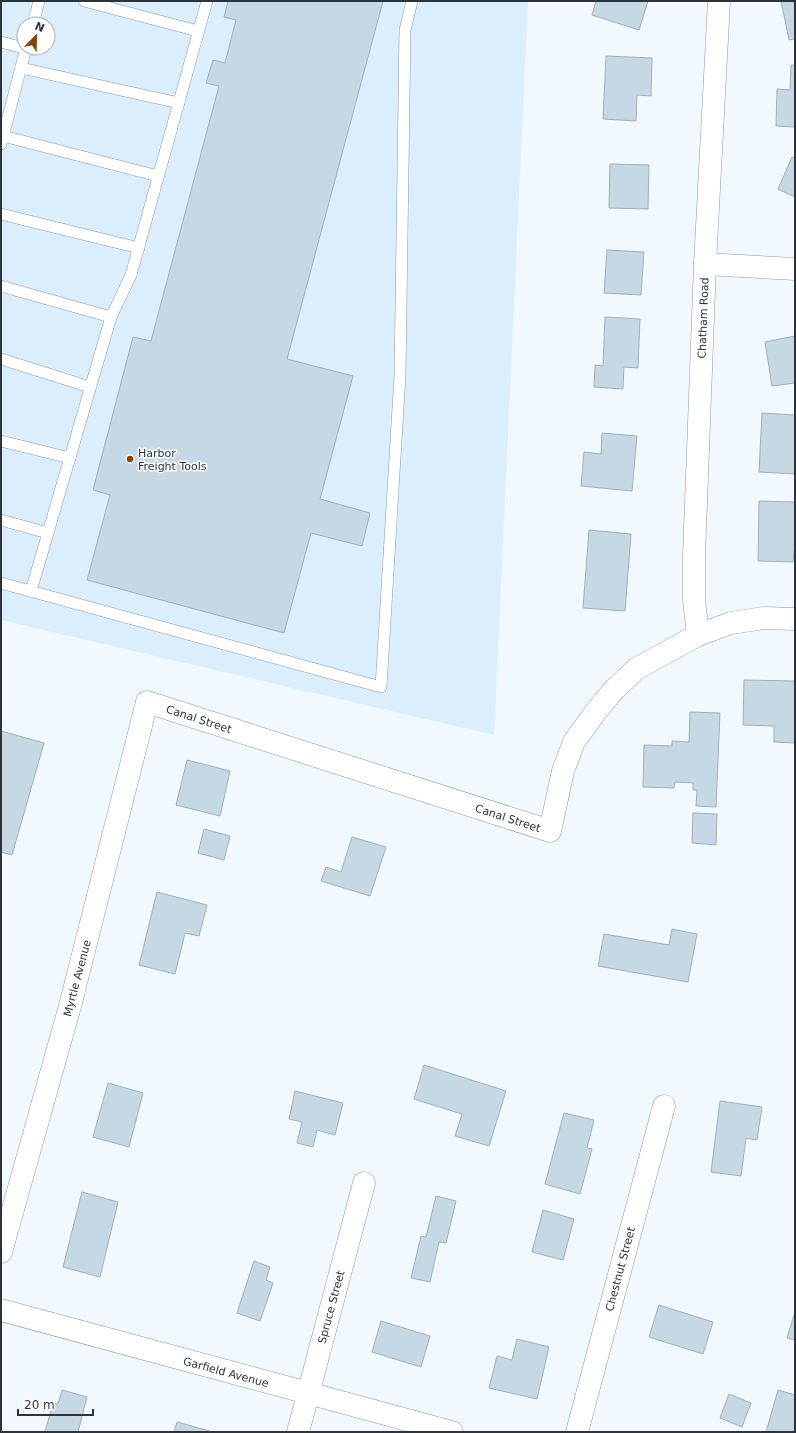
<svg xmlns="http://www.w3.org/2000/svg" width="796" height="1433" font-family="'DejaVu Sans',sans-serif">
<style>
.built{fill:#dbeefd;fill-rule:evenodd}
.building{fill:#c7d8e5;stroke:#9fb0bd}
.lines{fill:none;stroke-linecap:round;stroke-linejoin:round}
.service-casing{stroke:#8a9aa6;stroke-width:12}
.minor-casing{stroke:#8a9aa6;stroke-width:23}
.service{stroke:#fff;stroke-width:11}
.minor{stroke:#fff;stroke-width:22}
.poi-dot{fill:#84440a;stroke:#fff;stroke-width:1.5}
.labels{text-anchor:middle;stroke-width:3;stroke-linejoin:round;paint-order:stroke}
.street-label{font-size:11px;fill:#2d3338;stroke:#fff}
.poi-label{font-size:11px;fill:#2d3338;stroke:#fff;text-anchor:start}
</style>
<rect width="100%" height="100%" fill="#f1f8fe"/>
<path class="built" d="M1,1H528L494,735L1,620ZM24,24H48V48H24Z"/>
<g class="building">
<polygon points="228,1 383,1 287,359 353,376 320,499 370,513 362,546 311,533 284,633 87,580 110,495 93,490 133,337 151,341 219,86 206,83 213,60 225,63 236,20 224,17"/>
<polygon points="596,1 648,1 639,30 592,15"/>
<polygon points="781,1 795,1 795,39 789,40"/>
<polygon points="606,56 652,58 651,96 637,95 636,121 603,119"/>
<polygon points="791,65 795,65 795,127 776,126 777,89 790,90"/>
<polygon points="792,157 795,158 795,197 778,189"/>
<polygon points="610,164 649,165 648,209 609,208"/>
<polygon points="607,250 644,252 641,295 604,293"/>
<polygon points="605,317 640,319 638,368 624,367 623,389 594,387 595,365 603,366"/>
<polygon points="795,336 795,383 772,386 765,342"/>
<polygon points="762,413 795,415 795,474 759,472"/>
<polygon points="602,433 637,436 632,491 581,486 584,452 601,454"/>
<polygon points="759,501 795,502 795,551 794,551 793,562 758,561"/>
<polygon points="589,530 631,534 625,611 583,608"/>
<polygon points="744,680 795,681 795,743 774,742 774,726 743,725"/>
<polygon points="690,712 720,713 716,807 696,806 697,790 693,790 693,783 675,782 674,788 643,787 644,745 672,746 672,741 689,742"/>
<polygon points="1,731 44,743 12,855 1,852"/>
<polygon points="187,760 230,771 220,816 176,805"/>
<polygon points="693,813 717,814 716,845 692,843"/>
<polygon points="204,829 230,836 224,860 198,853"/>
<polygon points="352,837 386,847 370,896 321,881 326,867 341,872"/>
<polygon points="157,892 207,905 199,936 185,933 175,974 139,965"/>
<polygon points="672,929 697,934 688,982 598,966 604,934 669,945"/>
<polygon points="424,1065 506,1091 489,1146 455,1136 462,1114 414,1099"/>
<polygon points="108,1083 143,1093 129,1147 93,1137"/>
<polygon points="295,1091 343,1103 335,1135 317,1130 313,1147 297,1143 302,1122 289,1119"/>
<polygon points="720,1101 762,1107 757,1140 746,1138 741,1176 711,1172"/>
<polygon points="564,1113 594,1120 587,1148 592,1149 580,1194 545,1184"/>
<polygon points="82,1192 118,1202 100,1277 63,1267"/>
<polygon points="436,1196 456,1201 446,1243 439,1242 430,1282 411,1278 421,1236 426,1237"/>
<polygon points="543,1210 574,1219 563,1260 532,1252"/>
<polygon points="254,1261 270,1267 266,1280 273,1283 260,1321 237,1313"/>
<polygon points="659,1305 713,1322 703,1354 649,1337"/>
<polygon points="795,1312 795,1340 787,1338"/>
<polygon points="381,1321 430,1336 421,1367 372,1352"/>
<polygon points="517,1339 549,1347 537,1399 489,1388 497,1356 512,1360"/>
<polygon points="62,1390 87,1397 78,1432 45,1432 53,1403 58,1404"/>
<polygon points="778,1390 795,1395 795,1432 766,1432"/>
<polygon points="729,1394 751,1403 742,1427 720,1418"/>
<polygon points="177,1422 213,1432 174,1432"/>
</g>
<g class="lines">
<g class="service-casing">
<g id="service">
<polyline points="84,1 198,31"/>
<polyline points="33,24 39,1"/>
<polyline points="1,42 24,48"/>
<polyline points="21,68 179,103"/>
<polyline points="3,136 158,176"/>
<polyline points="1,144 26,48"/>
<polyline points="1,214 139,248"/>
<polyline points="1,286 111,317 131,275 207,1"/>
<polyline points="1,359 90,387"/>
<polyline points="1,441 70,458"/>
<polyline points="1,520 48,533"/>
<polyline points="1,583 381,687 400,375 405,30 412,1"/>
<polyline points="31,591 111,317"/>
</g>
</g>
<g class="minor-casing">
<g id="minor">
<polyline points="705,264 795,269"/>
<polyline points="698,635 694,600 694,556 705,264 719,1"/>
<polyline points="1,1252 70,1006 147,702 550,831 563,771 574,742 594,714 613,691 636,669 698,635 731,623 764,618 795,619"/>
<polyline points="1,1310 452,1432"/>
<polyline points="298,1432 364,1183"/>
<polyline points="577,1432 664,1106"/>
</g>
</g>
<use href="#service" class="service"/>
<use href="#minor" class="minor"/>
</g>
<circle class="poi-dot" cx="130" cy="459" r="4"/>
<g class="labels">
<g class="street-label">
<text transform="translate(703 318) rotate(-88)" y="4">Chatham Road</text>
<text transform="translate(199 719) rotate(18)" y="4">Canal Street</text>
<text transform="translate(508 818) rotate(18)" y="4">Canal Street</text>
<text transform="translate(77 978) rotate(-75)" y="4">Myrtle Avenue</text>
<text transform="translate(620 1269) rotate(-75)" y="4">Chestnut Street</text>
<text transform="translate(331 1307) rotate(-75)" y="4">Spruce Street</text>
<text transform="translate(226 1372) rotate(15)" y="4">Garfield Avenue</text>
</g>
<g class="poi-label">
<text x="138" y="457">Harbor<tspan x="138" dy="13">Freight Tools</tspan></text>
</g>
</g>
<rect width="796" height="1433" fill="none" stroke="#2d3338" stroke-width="4"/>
<g transform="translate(36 36) rotate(23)"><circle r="19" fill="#ffffff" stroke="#abadaf"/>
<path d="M0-3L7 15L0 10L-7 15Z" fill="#84440a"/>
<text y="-6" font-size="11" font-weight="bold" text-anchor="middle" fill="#2d3338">N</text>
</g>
<path d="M18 1409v6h75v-6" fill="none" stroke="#2d3338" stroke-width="2"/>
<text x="24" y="1409" font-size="12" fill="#2d3338" stroke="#ffffff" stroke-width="3" paint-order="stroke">20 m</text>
</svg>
